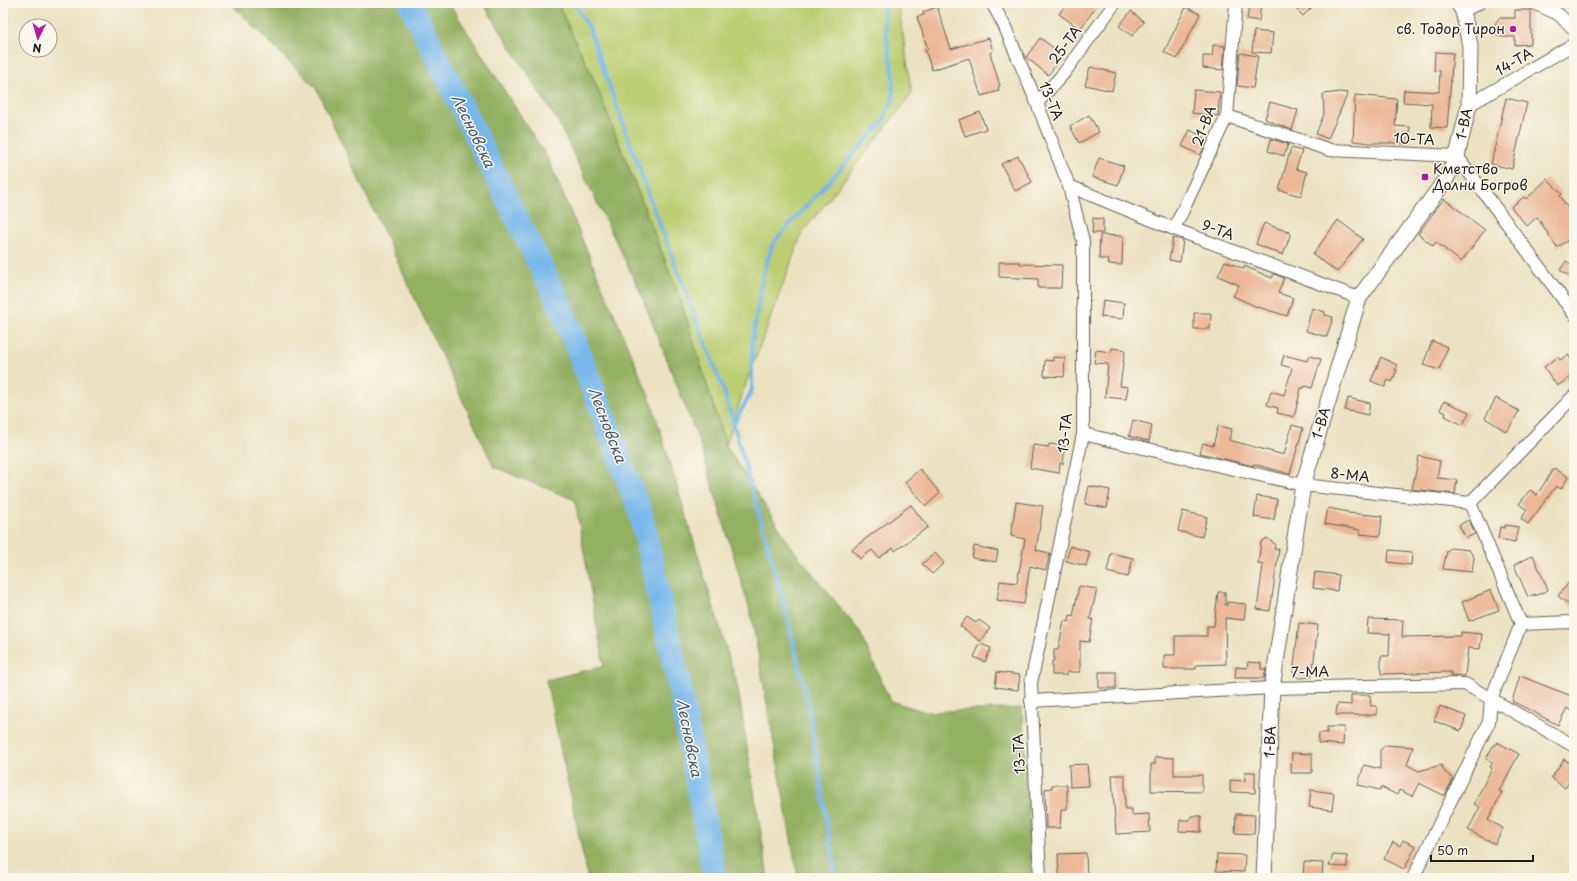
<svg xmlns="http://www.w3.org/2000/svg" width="1577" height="881" font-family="'Playpen Sans',sans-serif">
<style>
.green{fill:#bbce72;stroke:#6c7547}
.forest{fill:#94b164;stroke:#586640}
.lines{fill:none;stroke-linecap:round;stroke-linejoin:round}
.stream{stroke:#78b7eb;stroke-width:4}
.river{stroke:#78b7eb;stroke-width:24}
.building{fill:#ebb796}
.minor-casing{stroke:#646155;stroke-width:14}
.tertiary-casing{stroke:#646155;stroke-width:17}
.minor{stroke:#fff;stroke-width:12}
.tertiary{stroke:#fff;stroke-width:15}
.poi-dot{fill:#b5179e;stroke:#fbf7ec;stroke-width:1.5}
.labels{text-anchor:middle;stroke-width:3;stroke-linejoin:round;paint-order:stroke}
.poi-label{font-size:14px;fill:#1c1c1c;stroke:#fbf7ec;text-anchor:end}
.street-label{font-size:14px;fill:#1c1c1c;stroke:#fbf7ec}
.water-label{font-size:15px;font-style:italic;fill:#415a6f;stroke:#fbf7ec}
</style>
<rect width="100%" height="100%" fill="#fbf7ec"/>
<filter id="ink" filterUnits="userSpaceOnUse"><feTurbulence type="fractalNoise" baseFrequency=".025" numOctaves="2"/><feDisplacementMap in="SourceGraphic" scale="8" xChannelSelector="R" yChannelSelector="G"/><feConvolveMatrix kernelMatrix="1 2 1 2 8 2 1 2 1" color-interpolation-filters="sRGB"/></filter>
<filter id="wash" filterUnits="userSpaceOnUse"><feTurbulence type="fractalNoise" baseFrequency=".012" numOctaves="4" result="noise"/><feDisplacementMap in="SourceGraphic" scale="16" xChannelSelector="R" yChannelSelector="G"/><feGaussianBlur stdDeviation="0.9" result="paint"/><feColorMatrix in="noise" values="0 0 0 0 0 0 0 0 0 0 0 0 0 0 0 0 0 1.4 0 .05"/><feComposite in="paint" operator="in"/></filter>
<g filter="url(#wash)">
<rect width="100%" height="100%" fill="#eae2c0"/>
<polygon class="green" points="557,3 898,3 912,94 802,233 744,389 726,446 680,299 594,80"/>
<g class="forest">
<polygon points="230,3 449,3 548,159 651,401 737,684 768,878 588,878 546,680 604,666 575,500 494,467 316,88"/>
<polygon points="483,3 557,3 594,80 680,299 726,446 795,552 860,632 890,701 926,712 1022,708 1033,878 798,878 751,614 700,444 639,289 558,122"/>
</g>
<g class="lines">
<g class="stream">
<polyline points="574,3 588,26 652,204 725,394 784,603 808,703 836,878"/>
<polyline points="734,424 752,390 752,344 763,274 773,243 883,122 893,99 893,74 885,29 883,3"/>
</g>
<polyline class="river" points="410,3 564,313 641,514 680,689 715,878"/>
</g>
<g id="blocks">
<g class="building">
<polygon points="1067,3 1099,3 1080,29 1059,14"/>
<polygon points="1250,3 1261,3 1259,21 1247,19"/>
<polygon points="1290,3 1316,3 1303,16"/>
<polygon points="937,7 951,49 989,38 993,51 990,53 1000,86 998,87 999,91 981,96 969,58 932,70 925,50 928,49 917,17 924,15 923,12"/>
<polygon points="1186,7 1200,14 1177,59 1164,52"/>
<polygon points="1515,10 1531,10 1531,44 1515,45 1515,37 1500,37 1496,34 1495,24 1499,18 1515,18"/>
<polygon points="1131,11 1144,22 1132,36 1119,26"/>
<polygon points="1254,31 1273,33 1271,53 1252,52"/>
<polygon points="1040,38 1059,52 1056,57 1060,60 1048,75 1026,57"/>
<polygon points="1213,45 1225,46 1223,70 1203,68 1203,56 1212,56"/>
<polygon points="1435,52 1453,53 1447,128 1431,127 1432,104 1403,102 1404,90 1439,92 1440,71 1434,70"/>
<polygon points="1240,53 1258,56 1253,88 1237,86"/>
<polygon points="1090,67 1116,73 1112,91 1085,85"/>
<polygon points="1194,90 1220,92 1218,116 1192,113"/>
<polygon points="1340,92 1348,93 1328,139 1316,134 1324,114 1323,94"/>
<polygon points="1355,95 1397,99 1395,126 1410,127 1409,143 1369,143 1353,141"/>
<polygon points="1506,98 1527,103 1512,169 1491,164"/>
<polygon points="1270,102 1298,110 1292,130 1265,119"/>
<polygon points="980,112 986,129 965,136 959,120"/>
<polygon points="1089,115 1099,132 1079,143 1070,126"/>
<polygon points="1190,130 1208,140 1200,155 1182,146"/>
<polygon points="1271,139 1288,144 1284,156 1268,151"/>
<polygon points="1291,148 1302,151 1296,169 1307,172 1301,196 1279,190"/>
<polygon points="1018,156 1032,182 1015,191 1001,164"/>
<polygon points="1099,158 1124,166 1118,185 1092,177"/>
<polygon points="1547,179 1562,194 1560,196 1574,218 1574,229 1568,232 1572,238 1557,247 1537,217 1527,226 1511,207 1524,197 1526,199"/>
<polygon points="1444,199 1485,230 1461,262 1436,242 1433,246 1418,234"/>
<polygon points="1093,218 1103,219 1103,233 1092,233"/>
<polygon points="1338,220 1363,239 1337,272 1313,254"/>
<polygon points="1264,223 1291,233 1283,255 1256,244"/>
<polygon points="1100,235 1123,236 1122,265 1108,264 1109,259 1099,259"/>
<polygon points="1173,238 1183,240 1180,262 1169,260"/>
<polygon points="1225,261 1244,269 1244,266 1272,278 1274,274 1284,278 1278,293 1293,298 1287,316 1255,306 1233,296 1239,285 1218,276"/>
<polygon points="1566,261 1574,267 1574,279 1560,270"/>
<polygon points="999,262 1020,262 1020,264 1062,265 1061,288 1038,288 1038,279 999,277"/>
<polygon points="1103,300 1124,303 1123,319 1101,317"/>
<polygon points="1312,308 1325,312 1325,315 1333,317 1327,337 1306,331"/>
<polygon points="1194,313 1211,313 1210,329 1194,329"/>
<polygon points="1432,341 1448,347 1439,370 1423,365"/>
<polygon points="1112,348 1125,350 1120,386 1128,387 1126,399 1105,397 1108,364 1094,363 1096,350 1111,352"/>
<polygon points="1284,355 1307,361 1309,356 1321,359 1312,388 1305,386 1304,388 1301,388 1294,417 1277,413 1278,408 1267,405 1271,391 1284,395 1292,368 1281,365"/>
<polygon points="1568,355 1574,364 1574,375 1557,386 1544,367 1558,357 1560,360"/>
<polygon points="1053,357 1065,358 1064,377 1044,376 1045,360 1053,361"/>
<polygon points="1381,357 1397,365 1395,370 1397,370 1392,382 1388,380 1385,387 1371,381"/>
<polygon points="1348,398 1370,403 1368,415 1345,410"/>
<polygon points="1496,398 1519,411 1507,432 1485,418"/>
<polygon points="1444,401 1469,412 1463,425 1445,416 1446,413 1440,410"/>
<polygon points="1133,420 1152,425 1149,441 1129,436"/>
<polygon points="1292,425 1303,428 1290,474 1253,464 1253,466 1200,453 1203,443 1213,446 1218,426 1232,429 1229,440 1284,455"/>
<polygon points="1049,444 1065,446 1063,464 1060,463 1059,473 1030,468 1033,445 1048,447"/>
<polygon points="1419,456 1440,461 1437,478 1457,480 1455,494 1412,489"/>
<polygon points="1554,468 1568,477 1561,489 1556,486 1528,524 1521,519 1527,510 1519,504 1530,490 1537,495"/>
<polygon points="920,469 940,493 926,506 905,482"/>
<polygon points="1089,486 1110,490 1107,508 1085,504"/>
<polygon points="1257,496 1277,499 1274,520 1254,517"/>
<polygon points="1016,502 1043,506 1036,550 1050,553 1046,570 1030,566 1024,604 997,600 1000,581 1017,583 1025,539 1011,536"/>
<polygon points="911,505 928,527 895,551 893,548 879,558 872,550 860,559 852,549"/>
<polygon points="1328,508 1348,512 1348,513 1382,516 1380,536 1360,534 1360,530 1325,524"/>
<polygon points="1183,511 1207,517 1202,537 1178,531"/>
<polygon points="1469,520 1475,534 1466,538 1459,525"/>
<polygon points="1505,525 1518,527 1515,542 1498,539 1500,527 1505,528"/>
<polygon points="1267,538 1275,544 1274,549 1279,549 1270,611 1257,609 1263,565 1258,564 1261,542"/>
<polygon points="974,546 998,551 996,562 972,558"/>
<polygon points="1070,546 1090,552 1086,566 1066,561"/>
<polygon points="1450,548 1469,550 1474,557 1472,572 1443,569 1447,551"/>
<polygon points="1389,550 1412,552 1411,565 1388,562"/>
<polygon points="935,553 944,563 932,574 922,564"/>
<polygon points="1111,553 1133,558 1128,577 1107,572"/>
<polygon points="1533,555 1548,590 1535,596 1535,594 1528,597 1514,565"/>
<polygon points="1315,572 1339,575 1337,591 1313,588"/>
<polygon points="1574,576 1574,609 1558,596"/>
<polygon points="1079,586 1097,589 1090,619 1093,619 1089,642 1080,641 1080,672 1067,672 1067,675 1052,675 1052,661 1054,661 1054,650 1058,650 1064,621 1069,622 1070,615 1073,616"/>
<polygon points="1491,590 1499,610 1469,621 1462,602"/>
<polygon points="1218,592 1225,592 1225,605 1227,605 1227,602 1246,604 1244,620 1225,618 1226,664 1196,665 1196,669 1164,669 1164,655 1175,655 1175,636 1207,636 1207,626 1214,626"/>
<polygon points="967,617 976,623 979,620 990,628 980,641 960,626"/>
<polygon points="1368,619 1403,620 1402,637 1461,636 1461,632 1482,634 1480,649 1468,648 1465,676 1451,675 1451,672 1381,674 1381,656 1389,656 1390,634 1367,633"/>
<polygon points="1299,623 1318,625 1312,677 1298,678 1293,673"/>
<polygon points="980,644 991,648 985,662 974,657"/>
<polygon points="1248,662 1261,663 1261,669 1266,669 1264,678 1235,678 1236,667 1247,668"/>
<polygon points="997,672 1020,675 1018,690 995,687"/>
<rect x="1099" y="672" width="17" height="16"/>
<polygon points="1520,676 1574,697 1574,713 1567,708 1558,725 1512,701"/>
<polygon points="1351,695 1370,695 1371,706 1377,706 1376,715 1336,715 1337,704 1351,705"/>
<polygon points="1440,706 1466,716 1461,731 1434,721"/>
<polygon points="1327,727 1344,727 1343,745 1318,743 1319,733 1327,733"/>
<polygon points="1497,742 1519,754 1499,791 1502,792 1488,820 1503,828 1495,844 1468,830 1480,807 1474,804 1492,768 1490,767 1493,762 1486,759 1494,744 1496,745"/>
<polygon points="1386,745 1413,747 1407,765 1419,771 1441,765 1445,772 1453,779 1445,795 1443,795 1419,783 1412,796 1399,790 1397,795 1381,787 1380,790 1358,785 1364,765 1380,769 1380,750"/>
<polygon points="1292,753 1312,754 1312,773 1291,773"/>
<polygon points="1155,757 1174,758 1174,775 1202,775 1202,792 1151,791 1151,764 1155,764"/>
<polygon points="1564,759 1574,766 1574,774 1565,788 1551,778"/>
<polygon points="1087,764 1089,786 1070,787 1069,765"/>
<polygon points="1245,772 1255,772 1255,793 1230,792 1230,780 1245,781"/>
<polygon points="1112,775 1125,775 1125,809 1132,809 1132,815 1149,814 1150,832 1116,834"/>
<polygon points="1052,785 1067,785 1067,809 1061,809 1060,828 1046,828 1045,789 1052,788"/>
<polygon points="1311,790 1334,793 1332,810 1309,807"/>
<polygon points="1236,814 1255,815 1254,834 1235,833"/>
<polygon points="1191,816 1201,816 1201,832 1179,831 1180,820 1190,820"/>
<polygon points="1403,840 1416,846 1404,869 1384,859 1393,842 1400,846"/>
<polygon points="1086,853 1087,878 1059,878 1058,854"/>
<polygon points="1217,854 1245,855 1244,872 1216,871"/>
<polygon points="1333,855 1347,856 1347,867 1329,866"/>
<polygon points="1304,862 1323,863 1322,878 1303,878"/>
</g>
</g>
</g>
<g filter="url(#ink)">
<use href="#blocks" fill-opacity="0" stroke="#646155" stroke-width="1"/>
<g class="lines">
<g class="minor-casing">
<g id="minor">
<polyline points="992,3 1004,25 1037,103 1069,186 1083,241 1083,434 1031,683 1040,878"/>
<polyline points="1534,3 1558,14 1574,29"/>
<polyline points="1463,11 1479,3"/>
<polyline points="1037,103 1064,73 1115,3"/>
<polyline points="1469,105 1574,44"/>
<polyline points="1227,116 1330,150 1457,156 1574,314"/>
<polyline points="1069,186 1174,229 1359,298"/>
<polyline points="1174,229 1227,116 1236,3"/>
<polyline points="1083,434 1303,485 1470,503"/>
<polyline points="1470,503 1574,396"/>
<polyline points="1521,624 1572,622 1574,621"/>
<polyline points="1031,701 1272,688 1465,684 1574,746"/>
<polyline points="1413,878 1489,722 1491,699 1521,624 1470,503"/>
</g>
</g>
<g class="tertiary-casing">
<polyline id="tertiary" points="1264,878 1272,688 1303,485 1359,298 1446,179 1457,156 1469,105 1470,46 1463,11 1458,3"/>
</g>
<use href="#minor" class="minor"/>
<use href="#tertiary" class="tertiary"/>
</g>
</g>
<g class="poi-dot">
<circle cx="1513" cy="29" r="4"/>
<rect x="1421" y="173" width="8" height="8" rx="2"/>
</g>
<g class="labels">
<g class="poi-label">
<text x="1505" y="34">св. Тодор Тирон</text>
<text x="1433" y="174" text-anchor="start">Кметство<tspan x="1433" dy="16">Долни Богров</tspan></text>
</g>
<g class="street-label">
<text transform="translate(1065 45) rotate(-53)" y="5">25-ТА</text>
<text transform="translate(1514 62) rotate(-30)" y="5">14-ТА</text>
<text transform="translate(1051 101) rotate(68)" y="5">13-ТА</text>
<text transform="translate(1464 124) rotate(-78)" y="5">1-ВА</text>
<text transform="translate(1204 126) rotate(-69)" y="5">21-ВА</text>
<text transform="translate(1414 139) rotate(3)" y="5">10-ТА</text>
<text transform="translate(1218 230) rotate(20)" y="5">9-ТА</text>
<text transform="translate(1321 423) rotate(-73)" y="5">1-ВА</text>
<text transform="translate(1065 433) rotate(-84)" y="5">13-ТА</text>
<text transform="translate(1350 475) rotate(6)" y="5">8-МА</text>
<text transform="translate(1310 672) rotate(-1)" y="5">7-МА</text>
<text transform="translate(1270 742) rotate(-87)" y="5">1-ВА</text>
<text transform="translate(1019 754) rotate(-93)" y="5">13-ТА</text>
</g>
<g class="water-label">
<text transform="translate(473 131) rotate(64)" y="5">Лесновска</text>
<text transform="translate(607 425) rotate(69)" y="5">Лесновска</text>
<text transform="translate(689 738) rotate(79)" y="5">Лесновска</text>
</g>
</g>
<rect width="1577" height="881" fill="none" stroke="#fbf7ec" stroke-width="16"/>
<g transform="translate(38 38) rotate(185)"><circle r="19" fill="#fbf7ec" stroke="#a29f99"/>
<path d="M0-3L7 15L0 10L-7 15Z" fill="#b5179e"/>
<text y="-6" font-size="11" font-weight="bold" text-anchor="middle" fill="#1c1c1c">N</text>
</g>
<path d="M1431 855v6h102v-6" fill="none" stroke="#1c1c1c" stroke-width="2"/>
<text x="1437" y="855" font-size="12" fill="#1c1c1c" stroke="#fbf7ec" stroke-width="3" paint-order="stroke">50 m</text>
</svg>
